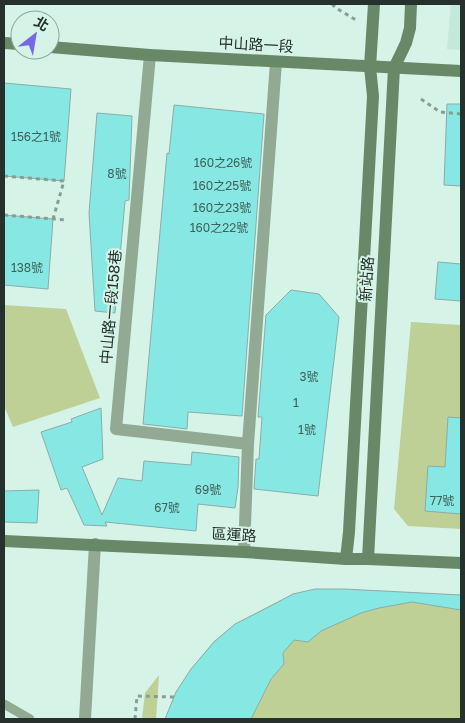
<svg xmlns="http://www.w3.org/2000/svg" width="465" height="723" font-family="'Golos Text','Noto Sans TC',sans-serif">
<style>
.built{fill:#c2e9d9}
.green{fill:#bed096}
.building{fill:#87e8e3;stroke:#8bacaa}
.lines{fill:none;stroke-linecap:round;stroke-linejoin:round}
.path{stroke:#889e95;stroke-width:3;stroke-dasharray:4 4;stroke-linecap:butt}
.lane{stroke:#92a993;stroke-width:9}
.street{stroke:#92a993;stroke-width:12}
.secondary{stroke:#678968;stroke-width:12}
.labels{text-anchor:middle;stroke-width:4;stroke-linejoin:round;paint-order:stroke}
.number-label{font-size:12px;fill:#3e5f5a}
.street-label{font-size:15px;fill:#26312d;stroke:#d5f3e6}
</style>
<rect width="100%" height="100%" fill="#d5f3e6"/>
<polygon class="built" points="451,4 461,4 461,50 447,49"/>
<g class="green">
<polygon points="4,305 66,309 100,398 13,427 4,406"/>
<polygon points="411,322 461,325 461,529 408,526 394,509"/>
<polygon points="315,589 344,589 461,595 461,719 165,719 176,692 191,669 214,641 235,624 263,609 293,594"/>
<polygon points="159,675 156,719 142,719 145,693"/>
</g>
<g class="building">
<polygon points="4,83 71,89 64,181 4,176"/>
<polygon points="447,104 461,104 461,186 444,185"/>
<polygon points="174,105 264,114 242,416 188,412 187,429 143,424 167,153 169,154"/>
<polygon points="97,113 132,116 129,200 125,201 115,313 95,311 89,213"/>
<polygon points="4,215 53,219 48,289 4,285"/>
<polygon points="438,262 461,264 461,301 435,299"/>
<polygon points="291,290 319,294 339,317 318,496 254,489 256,459 259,459 262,417 258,417 266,315"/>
<polygon points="101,408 103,459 82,467 102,515 118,478 142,481 144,461 191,465 192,452 239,457 238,487 235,508 198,504 196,531 105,522 107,526 84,525 67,488 61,490 41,432 72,422 71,419"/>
<polygon points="448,417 461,418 461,514 425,511 428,466 445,467"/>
<polygon points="39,490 37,523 4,522 4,491"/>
<polygon points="315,589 344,589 461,595 461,610 412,602 379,608 361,613 321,631 308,642 294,640 283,653 284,664 271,679 251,719 165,719 176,692 191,669 214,642 235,624 263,610 293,594"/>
</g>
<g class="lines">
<g class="path">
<polyline points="332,4 336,8 356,20"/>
<polyline points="421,99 440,112 461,114"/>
<polyline points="4,176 64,181 53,219"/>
<polyline points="4,215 67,220"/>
<polyline points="135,719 137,696 174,697"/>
</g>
<polyline class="lane" points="4,704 30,719"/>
<g class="street">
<polyline points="150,55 116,429 248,444"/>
<polyline points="244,552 248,444 276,62"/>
<polyline points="85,719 95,544"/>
</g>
<g class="secondary">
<polyline points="4,43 20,44"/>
<polyline points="50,47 150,55 461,71"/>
<polyline points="4,541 244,552 346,559 368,559 461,563"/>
<polyline points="346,559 349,532 373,96 370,67 374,4"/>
<polyline points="368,559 394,68 406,43 410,28 411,4"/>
</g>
</g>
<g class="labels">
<g class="number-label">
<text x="36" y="141">156之1號</text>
<text x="223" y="167">160之26號</text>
<text x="117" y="178">8號</text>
<text x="222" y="190">160之25號</text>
<text x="222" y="212">160之23號</text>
<text x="219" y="232">160之22號</text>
<text x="27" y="272">138號</text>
<text x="309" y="381">3號</text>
<text x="296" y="407">1</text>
<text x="307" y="434">1號</text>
<text x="208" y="494">69號</text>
<text x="442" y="505">77號</text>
<text x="167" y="512">67號</text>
</g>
<g class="street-label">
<text transform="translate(256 45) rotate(3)" y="5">中山路一段</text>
<text transform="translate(367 279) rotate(-87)" y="5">新站路</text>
<text transform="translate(111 307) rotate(-85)" y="5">中山路一段158巷</text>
<text transform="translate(234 535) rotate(3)" y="5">區運路</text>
</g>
</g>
<rect width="465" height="723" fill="none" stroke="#26312d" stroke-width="10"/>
<g transform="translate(35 35) rotate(31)"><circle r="24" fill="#d5f3e6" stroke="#8fa59c"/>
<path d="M0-4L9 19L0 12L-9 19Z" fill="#7569e4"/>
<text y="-8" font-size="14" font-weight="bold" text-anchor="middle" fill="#26312d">北</text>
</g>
</svg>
